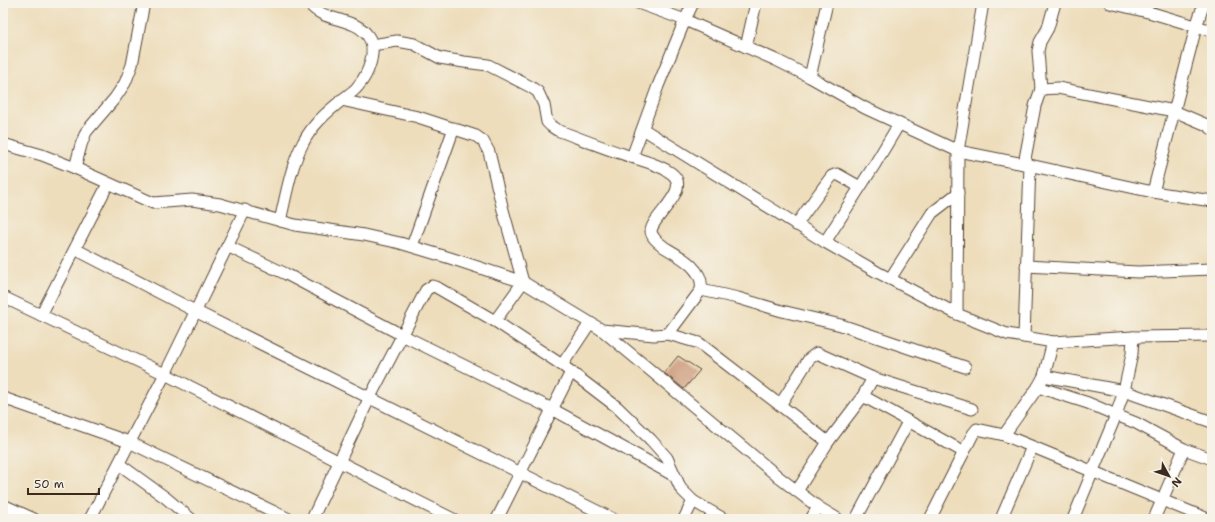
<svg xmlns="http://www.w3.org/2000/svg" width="1215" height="522" font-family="'Shantell Sans',sans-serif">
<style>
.building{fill:#d2a689}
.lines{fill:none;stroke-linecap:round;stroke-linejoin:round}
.minor-casing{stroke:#564536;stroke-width:13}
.minor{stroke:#fff;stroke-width:11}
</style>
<rect width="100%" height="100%" fill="#f7f3e8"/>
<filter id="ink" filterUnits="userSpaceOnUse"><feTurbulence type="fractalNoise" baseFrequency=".025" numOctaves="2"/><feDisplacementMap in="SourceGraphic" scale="8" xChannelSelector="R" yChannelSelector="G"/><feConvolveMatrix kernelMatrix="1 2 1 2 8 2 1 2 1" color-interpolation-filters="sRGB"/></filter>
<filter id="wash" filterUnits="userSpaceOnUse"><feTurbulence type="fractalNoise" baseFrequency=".012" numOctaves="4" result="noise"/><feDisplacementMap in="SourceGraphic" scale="16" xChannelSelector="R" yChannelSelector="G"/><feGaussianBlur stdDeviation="0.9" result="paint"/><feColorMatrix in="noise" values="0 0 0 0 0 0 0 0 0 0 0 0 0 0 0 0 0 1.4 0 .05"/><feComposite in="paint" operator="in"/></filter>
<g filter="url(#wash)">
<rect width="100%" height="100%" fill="#edddbb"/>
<g id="blocks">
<polygon class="building" points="678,356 700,370 684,389 664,373"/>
</g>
</g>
<g filter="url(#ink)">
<use href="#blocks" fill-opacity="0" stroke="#564536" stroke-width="1"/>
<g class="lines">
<g class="minor-casing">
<g id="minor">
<polyline points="638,3 685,20 776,60 810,77 865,108 958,151 1024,164 1153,192 1212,201"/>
<polyline points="1110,3 1152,13 1212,31"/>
<path d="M372,45L397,41L414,44L440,58L464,62L488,65L531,87L538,92L544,105L547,122L551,126L557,130C579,138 600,147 623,154C638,160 657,163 671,173C693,189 653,215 651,231C651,233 653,237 655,239C657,242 661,244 664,247C679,256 705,269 701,290L668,334"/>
<polyline points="746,47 756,3"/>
<polyline points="810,77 827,3"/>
<polyline points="1041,89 1038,51 1040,42 1048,28 1055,3"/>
<polyline points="341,100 418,117 476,136 483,141 489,152 503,210 523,282 495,321"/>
<polyline points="899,124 875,164 825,242 877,272 957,314 1007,334 1053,342 1044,376 1038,387 1004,435"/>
<polyline points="643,129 825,242"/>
<polyline points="3,144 42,155 75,168 153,203 192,200 220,204 295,225 364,235 400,243 450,258 523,282 602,330 654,335 668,334 699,343 828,442 863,396 964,452"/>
<polyline points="632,157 658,86 685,20 693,3"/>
<polyline points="1024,164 1035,106 1041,89 1058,88 1174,111 1207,125 1212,129"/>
<polyline points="75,168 81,145 86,132 115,98 125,83 132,65 144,3"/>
<polyline points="1153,192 1196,27 1204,3"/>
<path d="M280,221C286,196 291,165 303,143C312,125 327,112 342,100C347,95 354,92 358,86C368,75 378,50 368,36C354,16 323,23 309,3"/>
<polyline points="796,225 828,181 832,176 837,174 860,187"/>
<polyline points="227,246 286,274 402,335 552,409 673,475"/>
<polyline points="412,246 454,128"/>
<polyline points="75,249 195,311 613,519"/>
<polyline points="1026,266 1138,272 1212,269"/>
<polyline points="890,279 932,213 958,193"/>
<polyline points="701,290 738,298 782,311 841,325 965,367"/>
<polyline points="3,297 167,375 453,519"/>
<polyline points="957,314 958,151 983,3"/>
<polyline points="41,315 108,184"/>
<polyline points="602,330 781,479 818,507 838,519"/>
<polyline points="1024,337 1030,165"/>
<polyline points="1053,342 1133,337"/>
<polyline points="562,365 590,323"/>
<polyline points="1044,376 1124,391 1132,354 1133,337 1212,336"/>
<polyline points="1038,387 1088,403 1116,415 1136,423 1184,449 1212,459"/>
<polyline points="863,396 873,378 972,409"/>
<polyline points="3,398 129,442 289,519"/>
<polyline points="780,405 809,359 817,353 873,378"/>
<polyline points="119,464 166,498 191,519"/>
<polyline points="797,491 828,442"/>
<polyline points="3,505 34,519"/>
<polyline points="90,519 165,374 245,210"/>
<polyline points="312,519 370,397 426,290 432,286 436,287 495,321 562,365 617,407 651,440 667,458 681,489 693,501 724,519"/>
<polyline points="497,519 571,372"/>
<polyline points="684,519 693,501"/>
<polyline points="811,519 818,507"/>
<polyline points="856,519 908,422"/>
<polyline points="930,519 973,434 977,429 1004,435 1208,519"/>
<polyline points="1001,519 1032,447"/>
<polyline points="1073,519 1116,415 1124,391 1212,422"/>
<polyline points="1154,519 1184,449"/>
</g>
</g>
<use href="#minor" class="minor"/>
</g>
</g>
<rect width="1215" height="522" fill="none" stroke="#f7f3e8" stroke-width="16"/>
<g transform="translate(1169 476) rotate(130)" stroke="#f7f3e8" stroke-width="3" paint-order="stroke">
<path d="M0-3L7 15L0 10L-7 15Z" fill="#3b2a1e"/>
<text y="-6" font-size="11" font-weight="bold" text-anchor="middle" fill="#3b2a1e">N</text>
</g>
<path d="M28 488v6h71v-6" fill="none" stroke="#3b2a1e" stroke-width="2"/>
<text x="34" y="488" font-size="12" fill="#3b2a1e" stroke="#f7f3e8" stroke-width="3" paint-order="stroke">50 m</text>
</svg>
